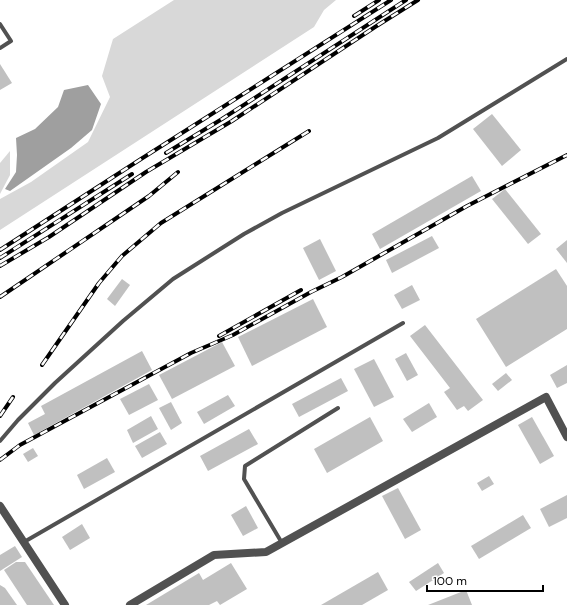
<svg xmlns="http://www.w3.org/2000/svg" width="567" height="605" font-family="'DM Sans',sans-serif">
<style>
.green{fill:#d8d8d8}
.water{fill:#9f9f9f}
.building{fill:#c0c0c0}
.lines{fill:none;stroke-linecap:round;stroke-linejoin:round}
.lane{stroke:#515151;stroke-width:4}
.street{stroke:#515151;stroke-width:8}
.rail-casing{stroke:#000;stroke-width:4}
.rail{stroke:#fff;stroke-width:2.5;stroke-dasharray:8;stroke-linecap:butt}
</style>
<rect width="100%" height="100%" fill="#fff"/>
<g class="green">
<polygon points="174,0 336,0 324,10 314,27 0,230 0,199 31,182 88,142 110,97 102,76 113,39"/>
<polygon points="10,151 10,175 0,194 0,163"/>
</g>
<polygon class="water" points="88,85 101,104 92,130 71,148 10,191 5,189 16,172 17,155 16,138 35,129 58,107 64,90"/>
<g class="building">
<polygon points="0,64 12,83 0,90"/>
<polygon points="492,114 521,150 502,166 473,129"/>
<polygon points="472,176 481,191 380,249 372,234"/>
<polygon points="505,189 541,234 528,244 492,199"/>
<polygon points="432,236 439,248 392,273 386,260"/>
<polygon points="320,239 336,271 319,280 303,248"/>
<polygon points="567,240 567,263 556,249"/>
<polygon points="556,269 567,286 567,329 506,367 476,319"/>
<polygon points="122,279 130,285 115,306 107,299"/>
<polygon points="412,285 420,300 402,309 394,295"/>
<polygon points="313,299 327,327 252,366 238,337"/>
<polygon points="425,325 483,400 468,411 464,406 457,410 444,392 450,388 410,336"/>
<polygon points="222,342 235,366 172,399 159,375"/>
<polygon points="142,351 152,370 34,435 28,423 45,414 41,406"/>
<polygon points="406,353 418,375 407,381 395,359"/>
<polygon points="374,359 394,397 374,407 354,369"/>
<polygon points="567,365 567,383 557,388 550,375"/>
<polygon points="506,373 512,380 498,391 492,384"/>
<polygon points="341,378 348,391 299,417 292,404"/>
<polygon points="149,384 158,400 129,415 120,399"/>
<polygon points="228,395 235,406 204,424 197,412"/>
<polygon points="171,402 182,423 171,430 159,408"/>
<polygon points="429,403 437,417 412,432 403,419"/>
<polygon points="151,416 158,429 133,443 127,430"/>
<polygon points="370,417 383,441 327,473 314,449"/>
<polygon points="532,417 554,456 540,464 518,425"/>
<polygon points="249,429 258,444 208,471 200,456"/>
<polygon points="160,432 167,444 142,458 135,446"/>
<polygon points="33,448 38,456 28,462 23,454"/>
<polygon points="107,458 115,472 84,489 77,475"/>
<polygon points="489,476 494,484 482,491 477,483"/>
<polygon points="398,488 421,530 405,539 382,496"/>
<polygon points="567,495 567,518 549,527 540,509"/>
<polygon points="246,506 258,528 243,536 231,515"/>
<polygon points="523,515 531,528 479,559 471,546"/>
<polygon points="82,524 90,538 70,550 62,537"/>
<polygon points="15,546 22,557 0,571 0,555"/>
<polygon points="16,562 25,562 54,605 27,605 4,570"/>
<polygon points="231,563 247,589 220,605 217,601 209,605 146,605 199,573 203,580"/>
<polygon points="438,563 444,573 416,591 409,582"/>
<polygon points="378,572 388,590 362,605 321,605"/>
<polygon points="0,585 5,588 17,605 0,605"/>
<polygon points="466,590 472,605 428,605"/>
</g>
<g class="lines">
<g class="lane">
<polyline points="0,24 11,41 0,48"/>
<polyline points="0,441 18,420 55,383 123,321 173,279 244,234 282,213 438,138 567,59"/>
<polyline points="24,542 403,323"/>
<polyline points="282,543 244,479 245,466 338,408"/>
</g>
<g class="street">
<polyline points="0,506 65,605"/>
<polyline points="130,605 214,555 266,552 546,397 567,437"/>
</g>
<g class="rail-casing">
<g id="rail">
<polyline points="354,16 379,0"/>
<polyline points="166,153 222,119 406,0"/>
<polyline points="0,250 141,159 391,0"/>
<polyline points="0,258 132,174"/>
<polyline points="0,266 49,237 146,172 232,121 375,27 418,0"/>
<polyline points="0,297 149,196 178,172"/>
<polyline points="219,336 301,290"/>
<polyline points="42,365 99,283 122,256 161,223 309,131"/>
<polyline points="0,416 13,397"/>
<polyline points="0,460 20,445 191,353 233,335 311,292 342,277 467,206 567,155"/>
</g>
</g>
<use href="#rail" class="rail"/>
</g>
<path d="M427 585v6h116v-6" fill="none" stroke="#000000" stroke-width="2"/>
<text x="433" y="585" font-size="12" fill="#000000" stroke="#ffffff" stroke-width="3" paint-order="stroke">100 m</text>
</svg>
